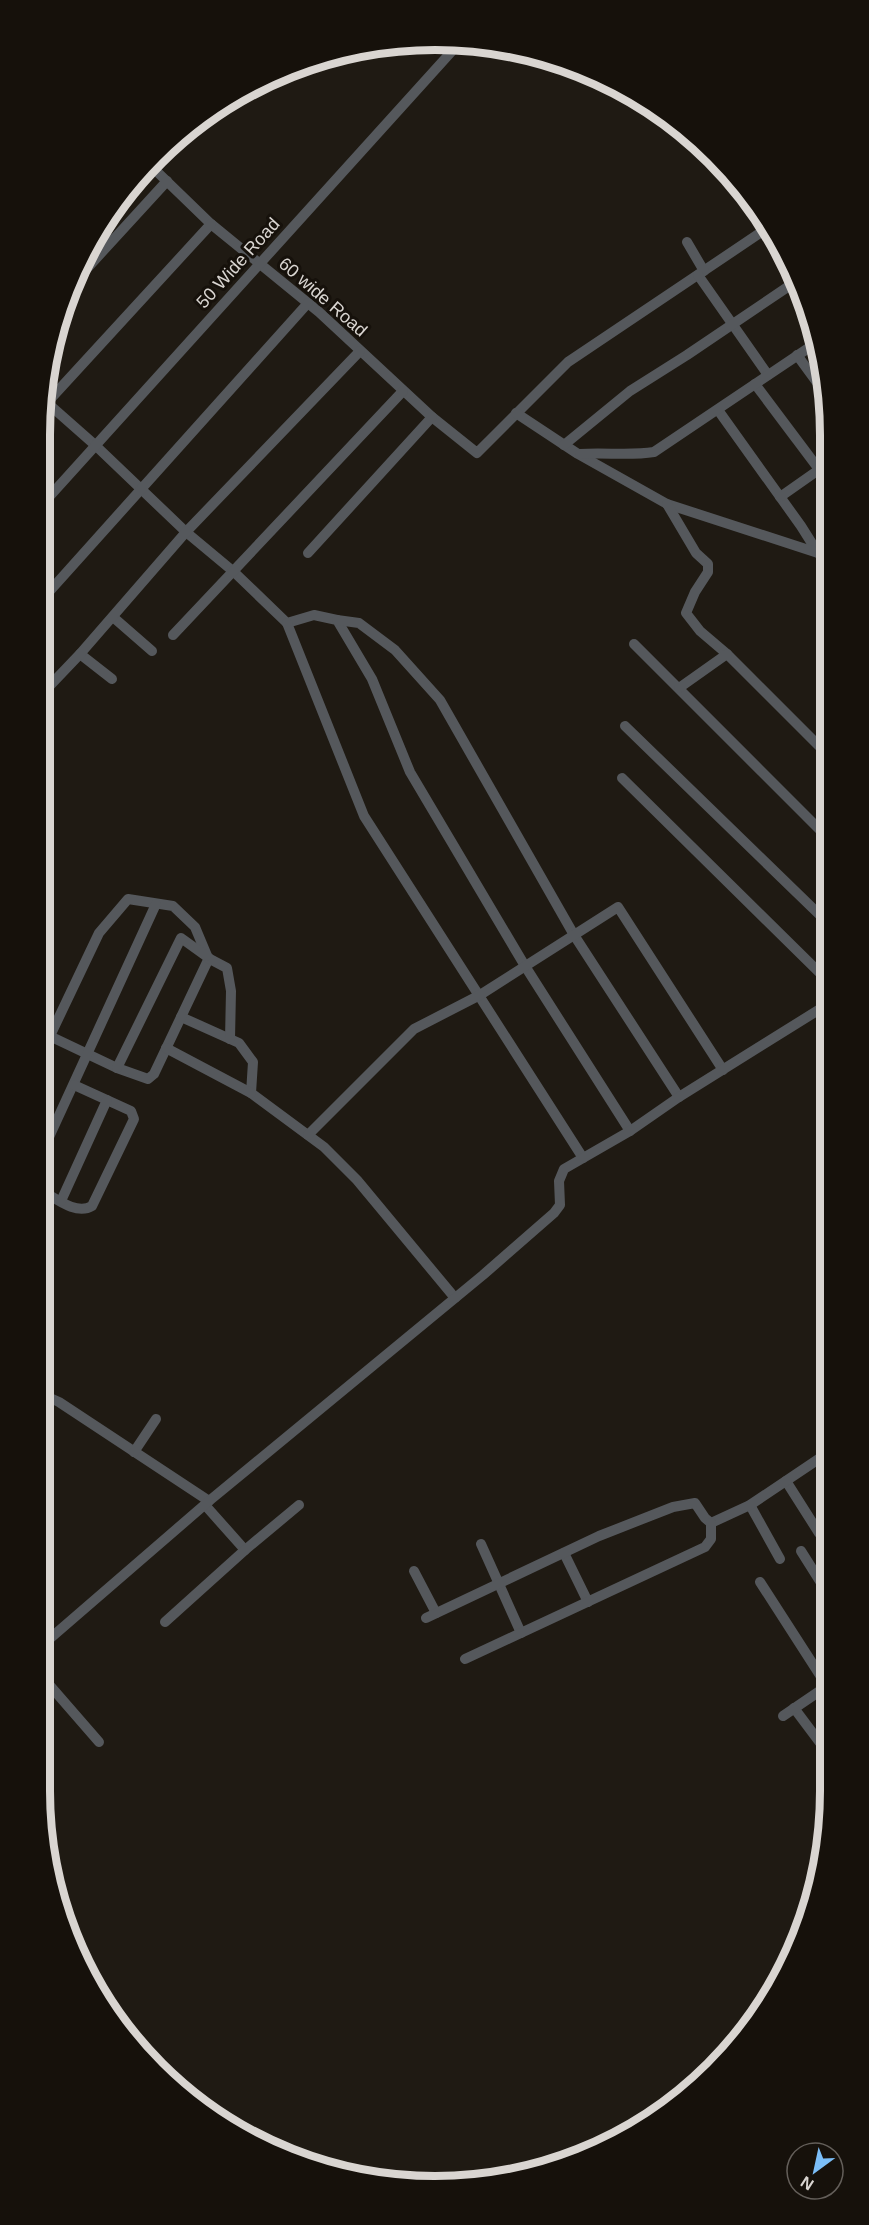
<svg xmlns="http://www.w3.org/2000/svg" width="869" height="2225" font-family="Helvetica,sans-serif">
<style>
.lines{fill:none;stroke-linecap:round;stroke-linejoin:round}
.minor{stroke:#55585c;stroke-width:10}
.labels{text-anchor:middle;stroke-width:6;stroke-linejoin:round;paint-order:stroke}
.street-label{font-size:18px;fill:#d9d5d1;stroke:#16110b}
.rim{fill:none;stroke:#d9d5d1;stroke-width:8}
</style>
<rect width="100%" height="100%" fill="#1f1a13"/>
<g class="lines">
<g class="minor">
<polyline points="149,164 211,224 319,312 432,417 477,453 568,362 766,229"/>
<polyline points="687,242 704,271"/>
<polyline points="698,275 768,375"/>
<polyline points="70,287 167,181"/>
<polyline points="797,355 827,396"/>
<polyline points="755,384 827,480"/>
<polyline points="44,400 95,445 186,532 234,572 287,623 314,615 337,620 372,679 410,772 525,966 630,1131"/>
<polyline points="43,407 211,224"/>
<polyline points="718,410 801,526 818,553 827,557"/>
<polyline points="516,413 578,454 667,504 818,553"/>
<polyline points="564,445 630,391 687,355 798,280"/>
<path d="M580,454C605,452 629,456 654,452L816,343"/>
<polyline points="780,497 827,464"/>
<polyline points="667,504 696,553 708,564 708,572 695,592 686,613 700,631 727,654 827,754"/>
<polyline points="39,508 462,40"/>
<polyline points="308,553 432,417"/>
<polyline points="39,603 308,303"/>
<polyline points="113,617 152,651"/>
<polyline points="337,620 359,623 395,650 440,700 574,935 679,1097"/>
<polyline points="287,623 364,816 583,1158"/>
<polyline points="173,635 403,391"/>
<polyline points="634,644 828,838"/>
<polyline points="80,654 112,679"/>
<polyline points="679,688 727,654"/>
<polyline points="39,697 80,654 186,532 360,351"/>
<polyline points="625,726 828,923"/>
<polyline points="622,778 828,981"/>
<polyline points="181,1017 239,1043 253,1062 251,1093 324,1147 357,1180 455,1298"/>
<polyline points="39,1031 117,1068 148,1079 154,1074 209,958"/>
<polyline points="166,1048 251,1093"/>
<polyline points="39,1059 99,933 128,899 173,906 195,927 208,958 227,968 231,991 230,1039"/>
<polyline points="117,1068 181,938 206,956"/>
<polyline points="308,1135 414,1029 480,995 618,907 723,1070"/>
<polyline points="39,1159 156,904"/>
<path d="M39,1189C54,1197 76,1216 92,1206L134,1119L131,1111L74,1085"/>
<polyline points="61,1201 107,1100"/>
<polyline points="39,1393 59,1402 209,1501"/>
<polyline points="134,1452 156,1419"/>
<polyline points="786,1481 819,1533"/>
<polyline points="205,1505 245,1550"/>
<polyline points="750,1505 780,1559"/>
<polyline points="711,1523 750,1505 829,1452"/>
<polyline points="481,1544 521,1633"/>
<polyline points="801,1551 830,1597"/>
<polyline points="564,1553 588,1602"/>
<polyline points="414,1571 436,1613"/>
<polyline points="760,1582 827,1686"/>
<polyline points="426,1618 599,1536 673,1507 695,1503 705,1518 711,1523"/>
<polyline points="165,1622 245,1550 299,1505"/>
<polyline points="39,1648 209,1501 483,1275 554,1213 560,1205 559,1181 564,1169 630,1131 679,1097 828,1004"/>
<polyline points="465,1659 705,1547 711,1539 711,1523"/>
<polyline points="39,1673 99,1742"/>
<polyline points="794,1708 830,1756"/>
<polyline points="783,1716 830,1684"/>
</g>
</g>
<g class="labels">
<g class="street-label">
<text transform="translate(238 263) rotate(-48)" y="6">50 Wide Road</text>
<text transform="translate(323 297) rotate(41)" y="6">60 wide Road</text>
</g>
</g>
<path d="M0 0H869V2225H0ZM435 50H435A385 385 0 0 1 820 435V1791A385 385 0 0 1 435 2176H435A385 385 0 0 1 50 1791V435A385 385 0 0 1 435 50Z" fill="#16110b" fill-rule="evenodd"/>
<path class="rim" d="M435 50H435A385 385 0 0 1 820 435V1791A385 385 0 0 1 435 2176H435A385 385 0 0 1 50 1791V435A385 385 0 0 1 435 50Z"/>
<g transform="translate(815 2171) rotate(213)"><circle r="28" fill="#16110b" stroke="#645f5a" stroke-width="1.5"/>
<path d="M0-4.5L10 22L0 15L-10 22Z" fill="#7bbef8"/>
<text y="-9" font-size="16" font-weight="bold" text-anchor="middle" fill="#d9d5d1">N</text>
</g>
</svg>
